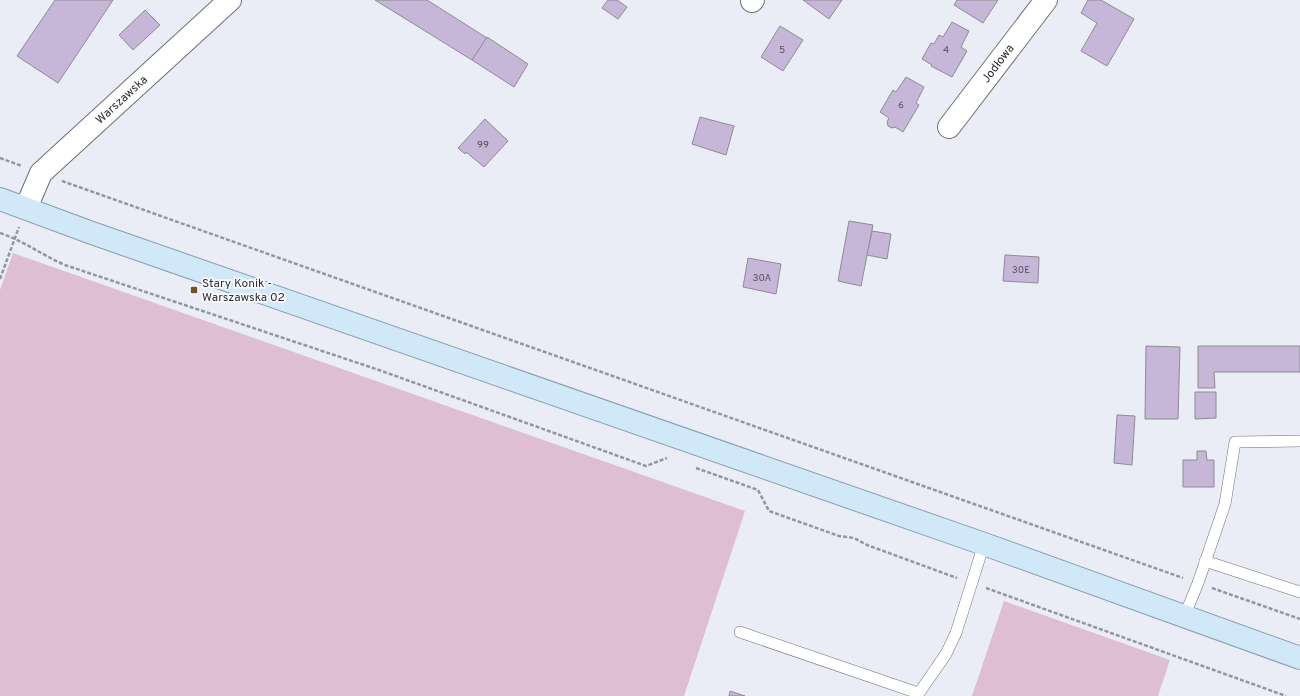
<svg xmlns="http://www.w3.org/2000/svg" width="1300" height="696" font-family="Overpass,sans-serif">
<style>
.green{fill:#ddbed2}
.building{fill:#c6b6d8;stroke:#8f8b93}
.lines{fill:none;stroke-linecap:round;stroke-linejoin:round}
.lane-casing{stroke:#6e7078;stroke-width:12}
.street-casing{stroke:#6e7078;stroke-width:24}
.secondary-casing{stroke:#6e7078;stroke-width:24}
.primary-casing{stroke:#849eb1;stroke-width:24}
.path{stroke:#94969d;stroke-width:2.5;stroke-dasharray:4 2;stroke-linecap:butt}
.lane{stroke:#fff;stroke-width:11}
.street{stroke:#fff;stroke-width:22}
.secondary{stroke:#fff;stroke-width:22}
.primary{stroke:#d1e8f9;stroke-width:22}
.poi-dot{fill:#705527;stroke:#f9fafe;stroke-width:1.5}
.labels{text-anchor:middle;stroke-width:3.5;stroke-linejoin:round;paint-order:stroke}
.number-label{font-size:10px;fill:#55525d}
.street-label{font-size:12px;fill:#2f3034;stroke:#f9fafe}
.poi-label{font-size:12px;fill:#2f3034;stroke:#f9fafe;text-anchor:start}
</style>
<rect width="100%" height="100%" fill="#eaedf6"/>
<g class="green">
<polygon points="13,253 745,511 684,696 0,696 0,290"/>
<polygon points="1004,601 1170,660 1158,696 972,696"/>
</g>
<g class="building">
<polygon points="55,0 113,0 58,83 17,56"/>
<polygon points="375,0 427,0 487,38 472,60"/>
<polygon points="608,0 617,0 627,7 618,19 602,8"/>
<polygon points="803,0 842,0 829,19"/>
<polygon points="957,0 998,0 983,23 954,5"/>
<polygon points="1088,0 1101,0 1134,19 1107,66 1081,51 1097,23 1081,13"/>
<polygon points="145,10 160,25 133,50 119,35"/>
<polygon points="952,22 969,31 961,47 967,51 952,77 931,66 932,65 922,59 931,43 934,44 939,35 943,37"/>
<polygon points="780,26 803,40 783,71 761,57"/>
<polygon points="487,37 528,64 514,87 472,60"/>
<polygon points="906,77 924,87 916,103 919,105 903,132 895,127 892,128 888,126 887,122 889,118 880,112 893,90 896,92"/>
<polygon points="700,117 734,126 726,155 692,144"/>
<polygon points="485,119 508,141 484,167 466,152 465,154 458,148"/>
<polygon points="849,221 873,225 861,286 838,281"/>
<polygon points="872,231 891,234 887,259 867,255"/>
<polygon points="1005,255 1039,257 1038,283 1003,281"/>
<polygon points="748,258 781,264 776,294 743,287"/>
<polygon points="1146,346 1180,347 1178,419 1145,419"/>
<polygon points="1198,346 1300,346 1300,372 1214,372 1215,388 1198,388"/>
<polygon points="1195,392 1216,392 1216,418 1195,419"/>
<polygon points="1117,415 1135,416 1132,465 1114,463"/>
<polygon points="1197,451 1206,451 1207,460 1214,460 1214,487 1183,487 1183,460 1197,460"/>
<polygon points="730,691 745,696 729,696"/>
</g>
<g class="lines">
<g class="lane-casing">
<g id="lane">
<polyline points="1205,561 1300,592"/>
<polyline points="1184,617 1198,583 1225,504 1235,442 1300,441"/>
<polyline points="740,632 918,693"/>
<polyline points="917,696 946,654 956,633 984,544"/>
</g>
</g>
<g class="street-casing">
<g id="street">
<polyline points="752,1 753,0"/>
<path id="s1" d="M949,127L1046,0"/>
</g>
</g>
<g class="secondary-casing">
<g id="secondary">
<path id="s2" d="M26,208L41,173L230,0"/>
</g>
</g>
<g class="primary-casing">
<polyline id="primary" points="0,199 92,233 984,544 1300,658"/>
</g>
<g class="path">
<polyline points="0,158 22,166"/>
<polyline points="62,181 1183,578"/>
<path d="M0,233C24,241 42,255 65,265L379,370L646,466L667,458"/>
<polyline points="0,279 19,227"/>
<polyline points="696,468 758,490 769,511 839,536 854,538 867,545 957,578"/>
<polyline points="986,588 1286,696"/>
<polyline points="1212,588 1300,619"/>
</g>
<use href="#lane" class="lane"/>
<use href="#street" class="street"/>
<use href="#secondary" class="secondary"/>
<use href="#primary" class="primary"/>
</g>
<rect class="poi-dot" x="190" y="286" width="8" height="8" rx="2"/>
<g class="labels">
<g class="number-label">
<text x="782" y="53">5</text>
<text x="946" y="53">4</text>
<text x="901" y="108">6</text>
<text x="483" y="148">99</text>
<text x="1021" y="273">30E</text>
<text x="762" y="281">30A</text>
</g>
<g class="street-label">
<text dy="4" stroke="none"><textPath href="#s1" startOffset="80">Jodłowa</textPath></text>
<text dy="4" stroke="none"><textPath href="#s2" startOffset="147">Warszawska</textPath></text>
</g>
<g class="poi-label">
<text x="202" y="287">Stary Konik -<tspan x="202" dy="14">Warszawska 02</tspan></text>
</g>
</g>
</svg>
